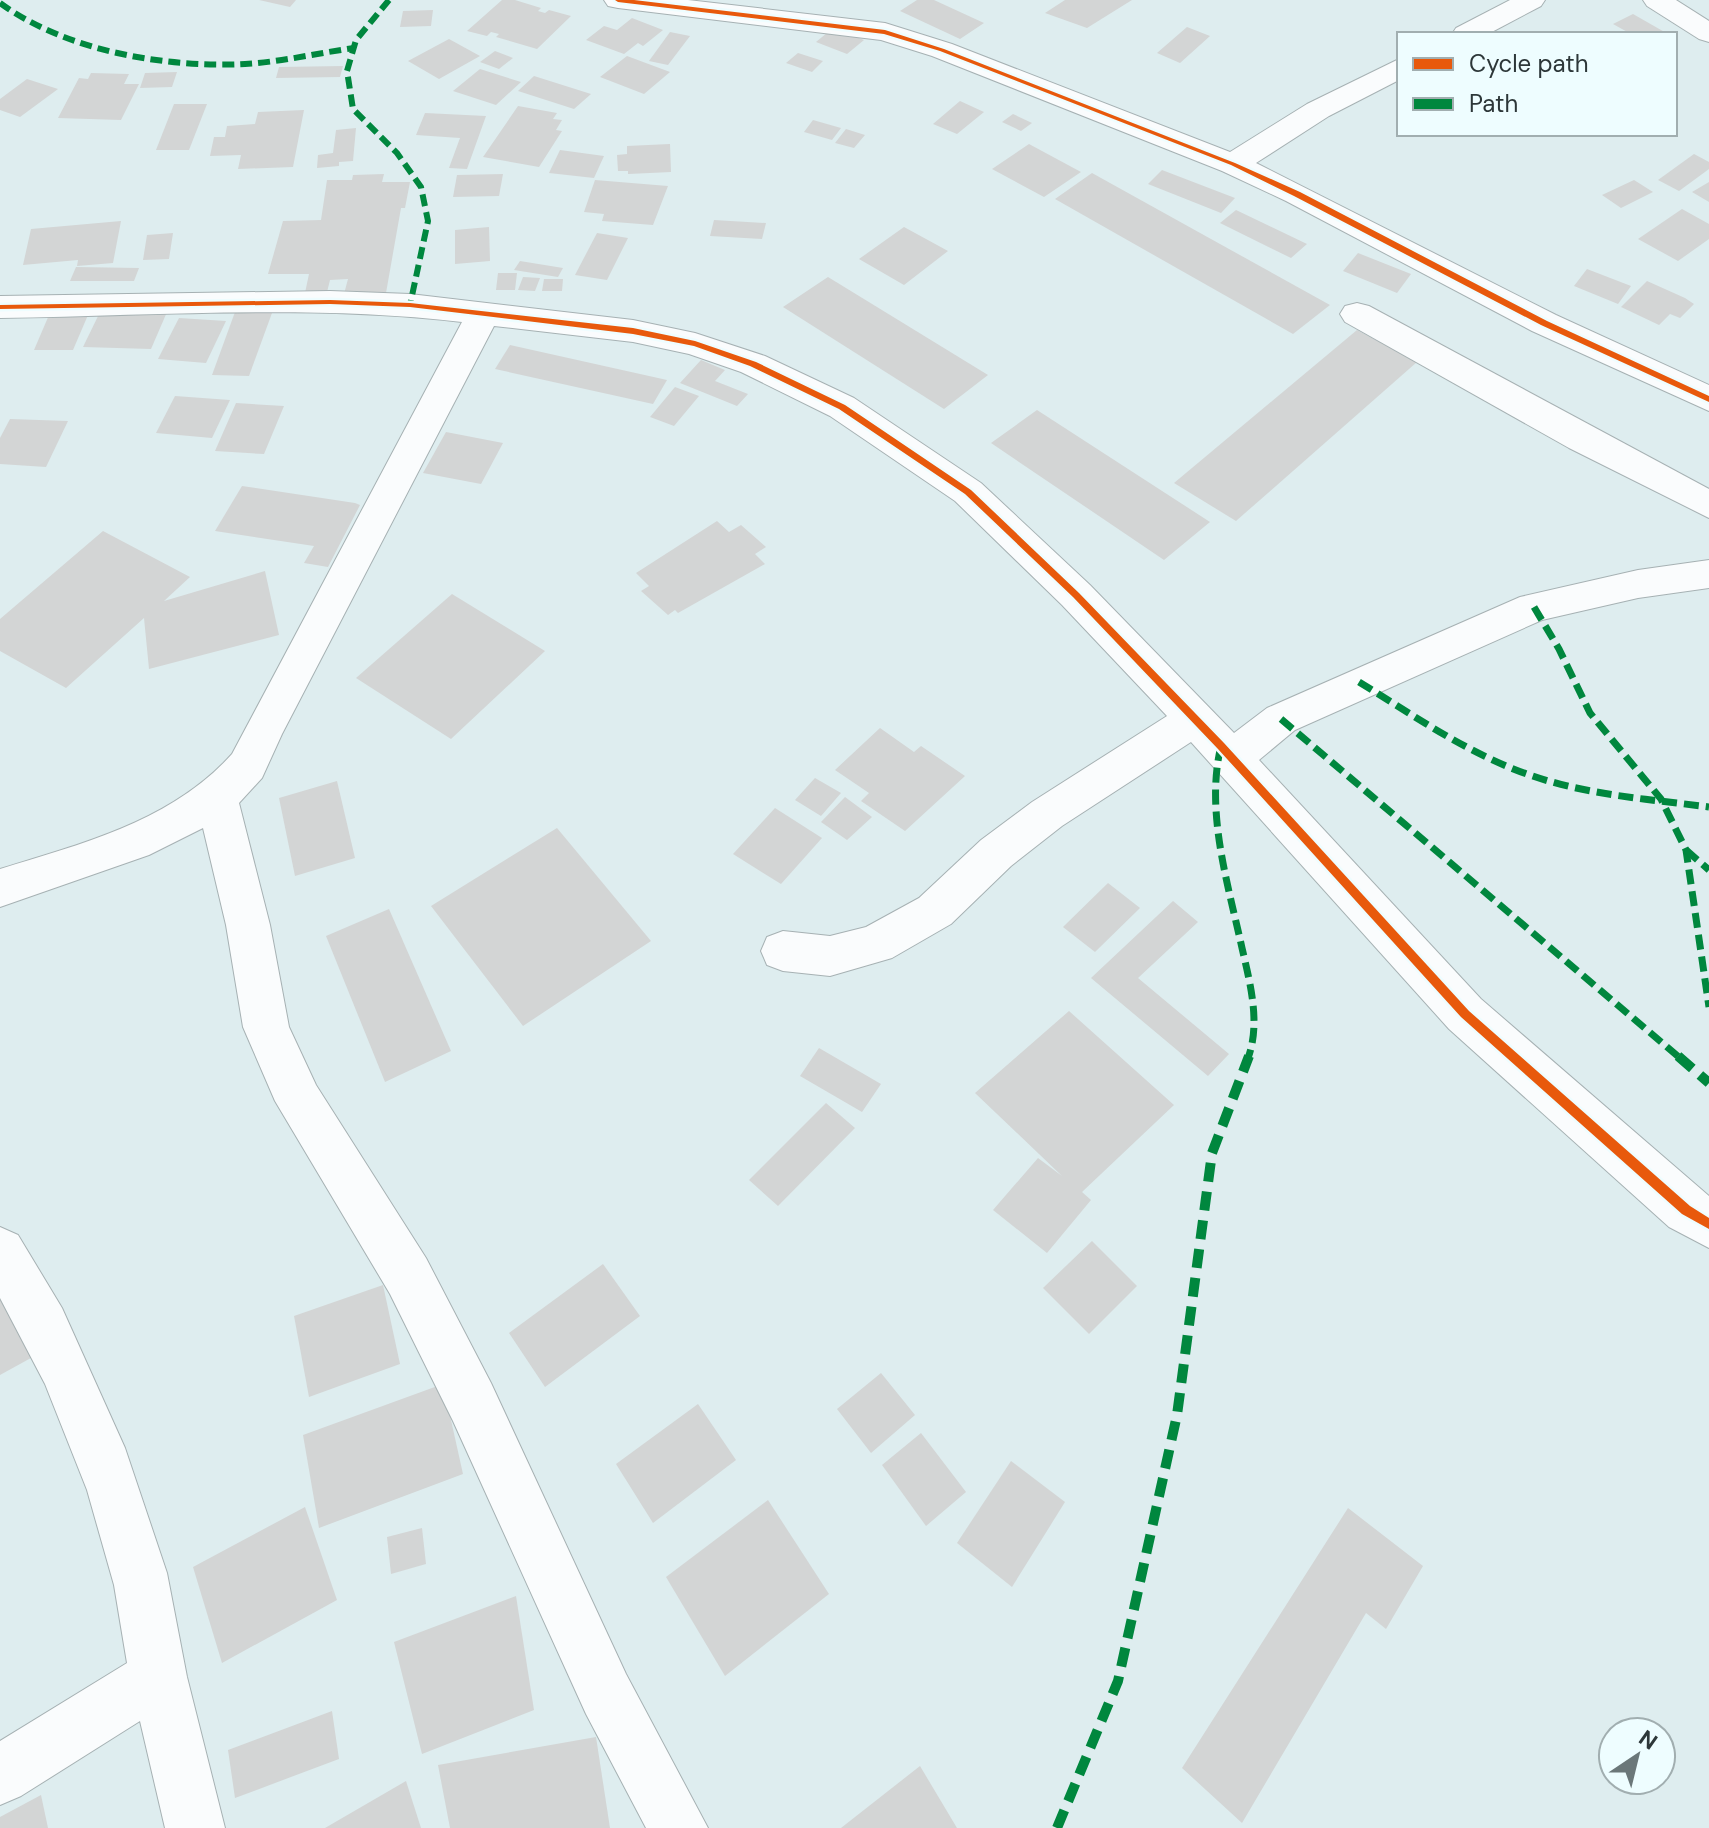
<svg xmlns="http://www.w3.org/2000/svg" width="1709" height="1828" font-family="'DM Sans',sans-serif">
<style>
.building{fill:#d3d5d5}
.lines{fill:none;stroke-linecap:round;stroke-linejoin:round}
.minor-casing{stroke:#a6b1b3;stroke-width:2}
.minor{fill:#fafcfd;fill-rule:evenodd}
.quiet-far2{stroke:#00873e;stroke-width:6;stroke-dasharray:12 6;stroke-linecap:butt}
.quiet-far1{stroke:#00873e;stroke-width:7;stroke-dasharray:15 7;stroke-linecap:butt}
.quiet{stroke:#00873e;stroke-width:10;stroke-dasharray:19 10;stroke-linecap:butt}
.cycleway-casing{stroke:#eefdff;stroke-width:5}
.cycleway{fill:#e8590c;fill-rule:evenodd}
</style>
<rect width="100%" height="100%" fill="#deedef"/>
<g class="building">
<polygon points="259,0 296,0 290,7"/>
<polygon points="502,0 515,0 541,8 538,11 545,13 549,10 571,16 537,49 496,37 499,34 491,32 487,36 467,31"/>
<polygon points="917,0 934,0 984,23 960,39 900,11"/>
<polygon points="1065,0 1132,0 1087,28 1045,13"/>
<polygon points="433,10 431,26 400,27 403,11"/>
<polygon points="1633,14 1668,34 1631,34 1613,24"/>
<polygon points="632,18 663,30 643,46 638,43 624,54 586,40 604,26 617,30"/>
<polygon points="1187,27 1210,36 1180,63 1157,53"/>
<polygon points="833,28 864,40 847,54 816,42"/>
<polygon points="670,32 690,36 668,65 649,61"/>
<polygon points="449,39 480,56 439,79 408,61"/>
<polygon points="495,51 513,58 499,69 480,62"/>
<polygon points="798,53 823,61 812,72 786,63"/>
<polygon points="627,56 670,72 644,94 600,77"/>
<polygon points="343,66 340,77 276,78 279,67"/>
<polygon points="480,69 521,82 496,105 453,91"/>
<polygon points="177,72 172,87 140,88 145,73"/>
<polygon points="91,73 129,74 124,84 139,84 121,120 58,118 79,78 88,79"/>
<polygon points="534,76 591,94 574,109 518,91"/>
<polygon points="27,79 58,89 20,117 0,110 0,99"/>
<polygon points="960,101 984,112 957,134 933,124"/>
<polygon points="174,104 207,104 189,150 156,150"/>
<polygon points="518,106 557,113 553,119 562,120 556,130 562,131 539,167 483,157"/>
<polygon points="304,110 293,167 238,169 241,155 210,156 214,137 225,137 227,126 255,124 258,112"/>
<polygon points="425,113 486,116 467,169 449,168 460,138 416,135"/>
<polygon points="1013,114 1032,123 1021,131 1002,122"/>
<polygon points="813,120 841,128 832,140 804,132"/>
<polygon points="356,128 353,161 339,162 339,166 317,168 318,155 333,153 336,130"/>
<polygon points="846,129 865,135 854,148 835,143"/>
<polygon points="670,144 671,172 628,174 628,171 618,171 617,155 627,154 627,146"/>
<polygon points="1029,144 1081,172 1044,197 992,169"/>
<polygon points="560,150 604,156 594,178 549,173"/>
<polygon points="1694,154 1709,162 1709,169 1679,191 1658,180"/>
<polygon points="1162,170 1235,198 1221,213 1148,184"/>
<polygon points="1092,173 1330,305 1293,334 1055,199"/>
<polygon points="384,174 382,182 410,182 405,208 401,208 386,293 344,294 348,279 330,280 327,292 305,293 309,274 268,274 283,221 321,220 327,180 352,180 353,175"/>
<polygon points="503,174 499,196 453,197 457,175"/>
<polygon points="595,180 668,186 653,225 602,221 604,214 584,212"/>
<polygon points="1634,180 1653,192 1621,208 1602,195"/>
<polygon points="1709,182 1709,202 1692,192"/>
<polygon points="1682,209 1709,224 1709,239 1678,261 1638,239"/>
<polygon points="1236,210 1307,244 1291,258 1220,223"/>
<polygon points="714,220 766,223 762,239 710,236"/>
<polygon points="121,221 113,263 77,266 78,260 23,265 31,229"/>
<polygon points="489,227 490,261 455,264 455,230"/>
<polygon points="904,227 948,251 904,285 859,259"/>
<polygon points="173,233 169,259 143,260 147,235"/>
<polygon points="597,233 628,238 607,280 575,275"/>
<polygon points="1358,253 1411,274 1397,293 1343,271"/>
<polygon points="520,261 563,268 558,277 514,270"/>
<polygon points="76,267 139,268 134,281 70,281"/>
<polygon points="1587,269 1631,286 1618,304 1574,286"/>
<polygon points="498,273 517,273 515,290 496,290"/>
<polygon points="523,277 540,278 535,291 518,290"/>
<polygon points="828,277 988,375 944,409 783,307"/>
<polygon points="544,279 563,279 562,291 542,291"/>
<polygon points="1647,281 1685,298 1694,304 1680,318 1670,314 1659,325 1621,307"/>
<polygon points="52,308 91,308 73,350 34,350"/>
<polygon points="101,310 167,312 151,349 83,347"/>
<polygon points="235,312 272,313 249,376 212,375"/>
<polygon points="179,318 226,321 206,363 158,359"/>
<polygon points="1357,330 1417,362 1236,521 1174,483"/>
<polygon points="510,345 667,380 653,404 495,369"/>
<polygon points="701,360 725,370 715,381 748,394 737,406 680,383"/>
<polygon points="675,387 699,396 674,426 650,417"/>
<polygon points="175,396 230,400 212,438 156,433"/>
<polygon points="236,403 284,406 264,454 215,451"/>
<polygon points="1037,410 1210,522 1164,560 991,443"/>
<polygon points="10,419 68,421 46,467 0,464 0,438"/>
<polygon points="446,432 503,443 481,484 423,473"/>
<polygon points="242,486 355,503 360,505 328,567 304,563 314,546 215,531"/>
<polygon points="717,521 729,532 741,525 766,547 755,554 765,564 678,613 675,610 668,615 641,591 649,586 636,573"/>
<polygon points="103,531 190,577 164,601 265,571 279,635 149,669 144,618 66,688 0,651 0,619"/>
<polygon points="452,594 545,651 451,739 356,678"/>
<polygon points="880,728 914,752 921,746 965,776 905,831 861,801 869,793 835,770"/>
<polygon points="815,778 841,793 821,816 795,800"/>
<polygon points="337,781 355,858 295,876 279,798"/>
<polygon points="845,797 872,817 847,840 821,822"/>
<polygon points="775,808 822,838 781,884 733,854"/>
<polygon points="557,828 651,941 523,1026 431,906"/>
<polygon points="1108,883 1140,908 1095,952 1063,927"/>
<polygon points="1173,901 1198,922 1138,978 1229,1054 1208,1076 1091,978"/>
<polygon points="389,909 451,1051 385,1082 326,936"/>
<polygon points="1069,1011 1174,1105 1082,1192 1091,1200 1047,1253 993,1210 1038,1158 1062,1176 975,1093"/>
<polygon points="819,1048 881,1084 862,1112 800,1076"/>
<polygon points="826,1103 855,1128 778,1206 749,1180"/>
<polygon points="1092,1241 1137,1286 1089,1334 1043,1288"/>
<polygon points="603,1264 640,1316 545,1387 509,1333"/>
<polygon points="383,1285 400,1364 309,1397 294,1316"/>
<polygon points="0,1296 40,1353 0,1375"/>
<polygon points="881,1373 915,1415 871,1453 837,1409"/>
<polygon points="443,1384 463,1474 319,1528 303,1435"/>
<polygon points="698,1404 736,1460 653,1523 616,1464"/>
<polygon points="921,1433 966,1492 926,1526 882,1465"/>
<polygon points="1011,1461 1065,1502 1012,1587 957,1543"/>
<polygon points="768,1500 829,1594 725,1676 666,1577"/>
<polygon points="305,1507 337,1600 222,1663 193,1567"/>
<polygon points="1348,1508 1423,1566 1386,1629 1366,1613 1242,1823 1182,1768"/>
<polygon points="422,1528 426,1564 391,1574 387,1537"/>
<polygon points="516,1596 534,1710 422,1754 394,1642"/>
<polygon points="332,1711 339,1759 235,1798 228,1750"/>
<polygon points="596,1737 610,1828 450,1828 438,1765"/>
<polygon points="920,1766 957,1828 841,1828"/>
<polygon points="406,1781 421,1828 325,1828"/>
<polygon points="41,1795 48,1828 0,1828 0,1817"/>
</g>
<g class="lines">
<g class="minor-casing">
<g id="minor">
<polygon points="604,0 688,0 885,23 952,44 1230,152 1307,104 1399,59 1399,80 1329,116 1256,163 1556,315 1709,385 1709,411 1532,331 1286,201 1222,171 932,56 881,40 618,8 608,6"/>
<polygon points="1510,0 1545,0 1541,6 1488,34 1452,34 1456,28"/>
<polygon points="1643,0 1676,0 1709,21 1709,42 1699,39 1647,6"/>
<path d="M330,291L410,294L633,320L695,333L765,356L854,398L981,483L1090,585L1234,733L1267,708L1520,597L1638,570L1709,560V588L1638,598L1542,620L1295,730L1259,760L1481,999L1709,1196V1248L1669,1227L1449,1029L1191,742L1062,826L1011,866L951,924L892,958L830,976L783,971L767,965L761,951L767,937L783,931L830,936L866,927L919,898L981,840L1032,802L1167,716L1062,605L955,501L830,416L741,372L689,354L633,342L494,326L282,734L262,778L239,803L270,925L289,1027L316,1085L426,1258L491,1383L626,1674L708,1828H646L586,1714L453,1421L390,1294L275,1101L243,1027L226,925L203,828L149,855L0,907V869C84,843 172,821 232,754L462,322C310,304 153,316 0,318V296Z"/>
<polygon points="1357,303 1369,306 1709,489 1709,518 1569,448 1345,322 1340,314 1345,306"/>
<polygon points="0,1227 18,1235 62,1308 125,1448 167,1573 187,1677 225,1828 165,1828 140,1721 21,1796 0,1805 0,1741 127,1663 114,1585 87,1490 45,1384 0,1298"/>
</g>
</g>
<use href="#minor" class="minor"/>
<g class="quiet-far2">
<polyline points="389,0 356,40 347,71 353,109 397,153 421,187 428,221 410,305"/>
<path d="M0,3C66,51 165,68 245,64C281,62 318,53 354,48"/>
</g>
<g class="quiet-far1">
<polyline points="1534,607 1559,649 1590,713 1661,799 1686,850 1709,1007"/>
<path d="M1359,682C1413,715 1467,753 1527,774C1585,795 1648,799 1709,807"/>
<polyline points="1281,719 1680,1058"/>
<path d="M1221,746C1205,811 1228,884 1242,948C1250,983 1261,1023 1248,1058"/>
<polyline points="1686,850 1709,870"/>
</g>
<g class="quiet">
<polyline points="1678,1056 1709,1083"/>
<polyline points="1057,1828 1118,1681 1177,1415 1212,1153 1249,1056"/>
</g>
<g class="cycleway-casing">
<g id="cycleway">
<polygon points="615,0 634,0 885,30 944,49 1235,163 1300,192 1547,321 1709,396 1709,402 1541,325 1294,196 1231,165 940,51 884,34 618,2"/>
<polygon points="330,300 410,303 633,328 695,341 756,362 845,405 971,490 1079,593 1224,743 1469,1011 1690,1206 1709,1218 1709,1229 1682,1214 1461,1017 1218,749 1073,597 965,494 839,409 750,366 694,346 633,334 410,307 330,304 0,309 0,305"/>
</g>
</g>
<use href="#cycleway" class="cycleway"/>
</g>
<rect x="1397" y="32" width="280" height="104" fill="#eefdff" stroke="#a1aeb0" stroke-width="2"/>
<rect x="1413" y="58" width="40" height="12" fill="#e8590c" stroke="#a1aeb0" stroke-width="2"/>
<text x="1469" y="72" font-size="24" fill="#2d3739">Cycle path</text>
<rect x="1413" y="98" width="40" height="12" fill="#00873e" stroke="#a1aeb0" stroke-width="2"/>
<text x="1469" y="112" font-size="24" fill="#2d3739">Path</text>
<g transform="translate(1637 1756) rotate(35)"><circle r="38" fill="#eefdff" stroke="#a1aeb0" stroke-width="2"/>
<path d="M0-6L14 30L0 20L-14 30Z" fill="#6b7779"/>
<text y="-12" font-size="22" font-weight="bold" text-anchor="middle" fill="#2d3739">N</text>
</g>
</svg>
